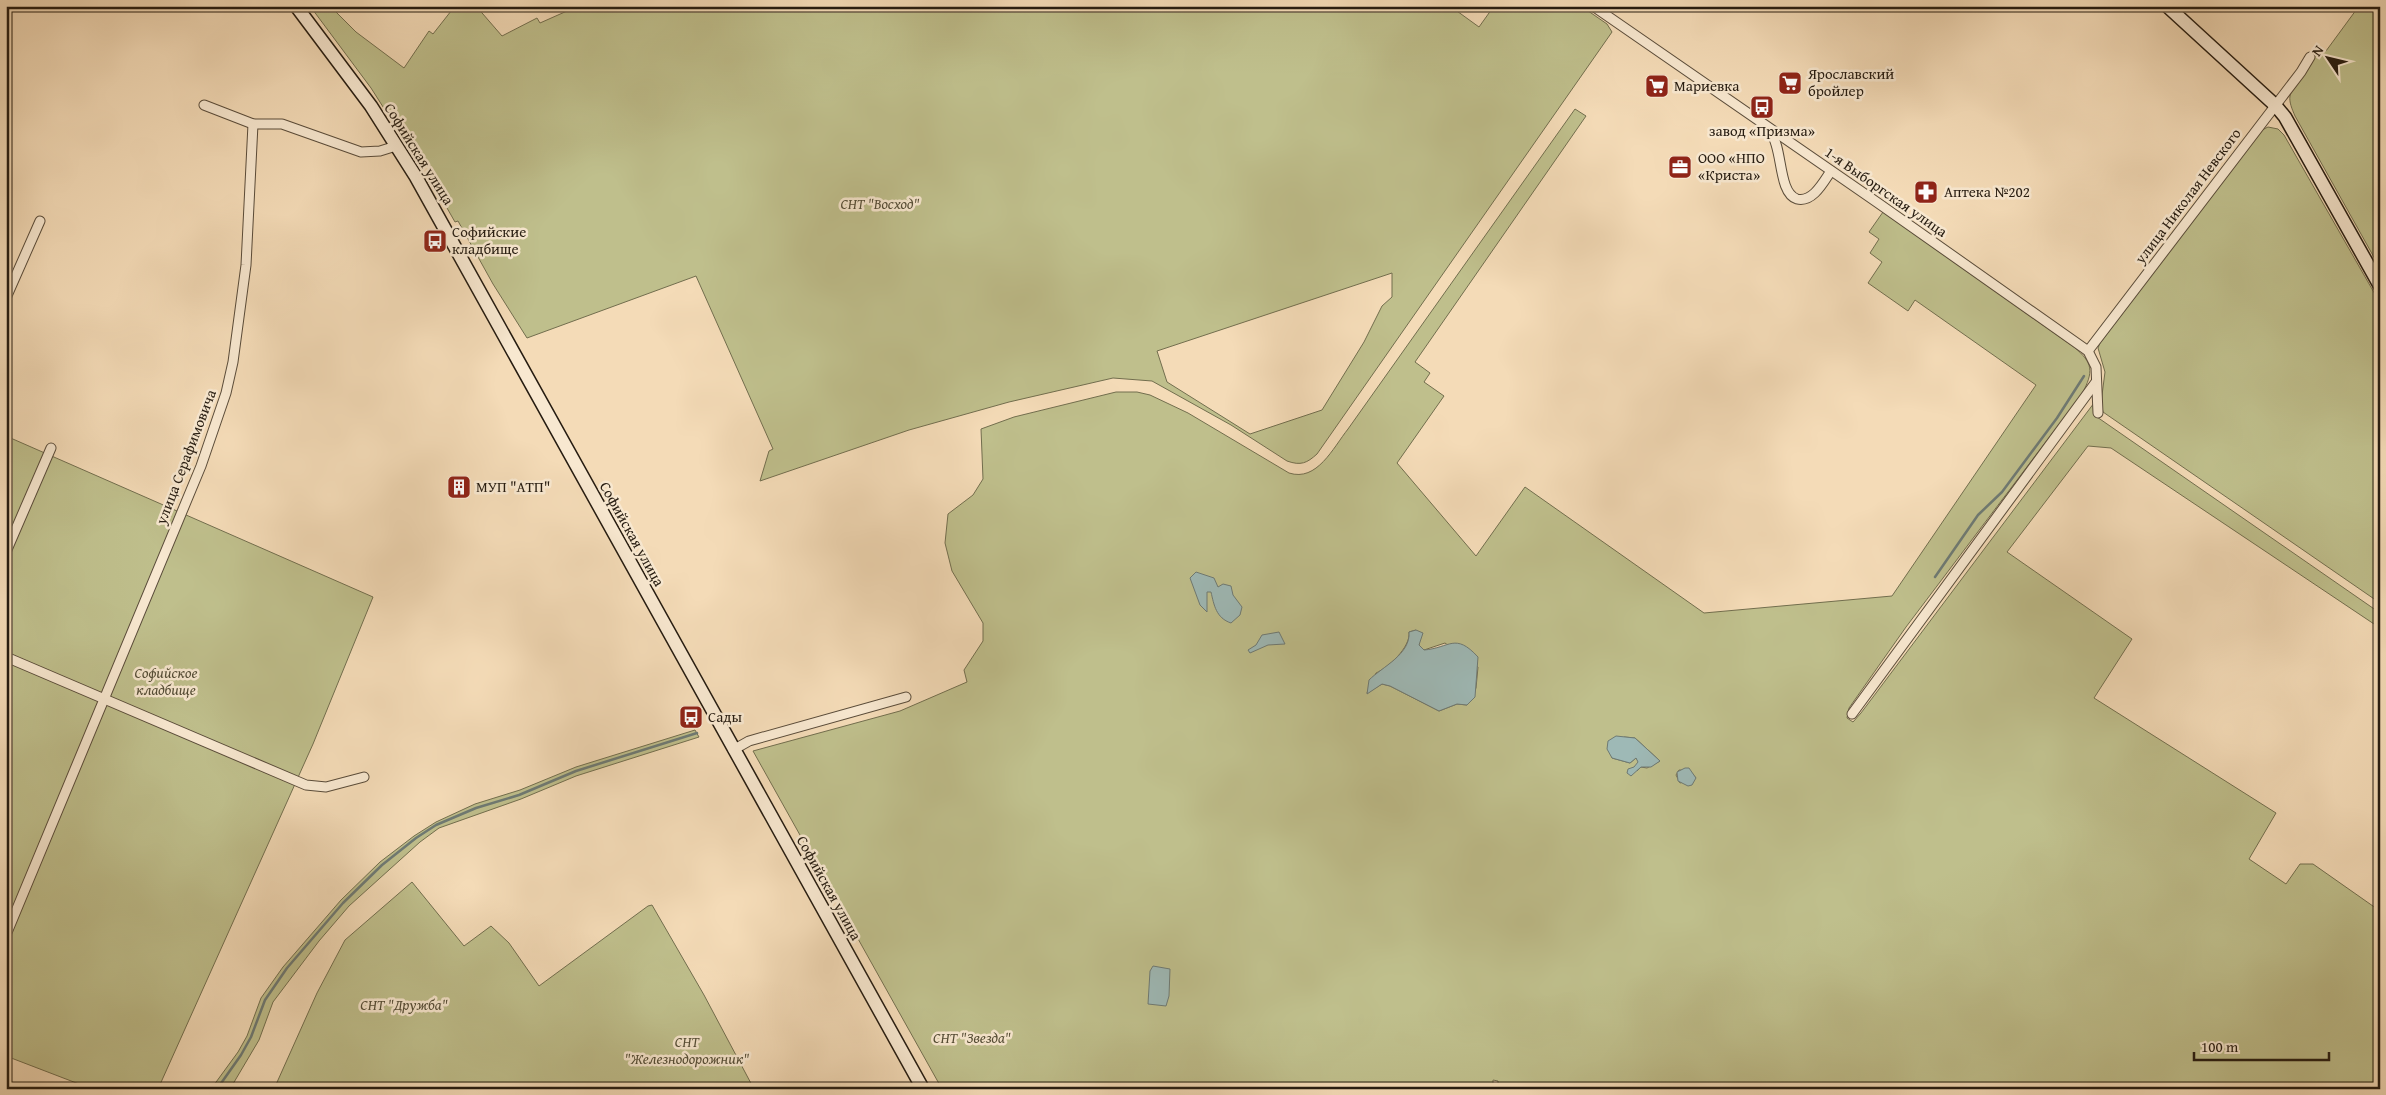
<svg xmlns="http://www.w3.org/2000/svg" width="2386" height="1095" font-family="'Gentium Book Plus',serif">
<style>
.green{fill:#bfbf8c;stroke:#726e4e;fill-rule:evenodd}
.water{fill:#9eb9b6;stroke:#6e7a74}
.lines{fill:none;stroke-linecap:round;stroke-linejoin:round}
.stream{stroke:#6e7a74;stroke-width:2.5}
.street-casing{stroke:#5a4c3a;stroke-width:11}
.secondary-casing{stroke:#261c11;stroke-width:15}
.street{stroke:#f8e8d0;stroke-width:9}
.secondary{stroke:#f8e8d0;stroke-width:12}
.labels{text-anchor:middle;stroke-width:5;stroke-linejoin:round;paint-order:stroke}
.poi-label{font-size:15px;fill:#261c11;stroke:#f8e8d0;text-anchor:start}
.street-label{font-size:15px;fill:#261c11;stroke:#f8e8d0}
.park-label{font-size:15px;font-style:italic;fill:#544d36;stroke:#f8e8d0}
</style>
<rect width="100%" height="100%" fill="#f4dbb7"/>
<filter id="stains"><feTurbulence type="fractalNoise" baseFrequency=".004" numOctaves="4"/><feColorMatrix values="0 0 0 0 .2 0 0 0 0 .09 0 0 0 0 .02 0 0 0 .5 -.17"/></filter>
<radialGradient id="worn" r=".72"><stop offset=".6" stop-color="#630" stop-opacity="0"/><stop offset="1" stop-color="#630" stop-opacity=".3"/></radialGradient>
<g class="green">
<path d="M310,6H330L356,32L404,68L429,31L433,34L455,6H476L502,36L537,18L540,23L567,11L563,6H1450L1479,27L1494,6H1581L1607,24L1612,32L1317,454C1307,463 1301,466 1287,461L1231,425L1152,381L1113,378L1009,402L909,430L760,481L769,451L773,449L696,276L527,338L493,284L458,221L455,222L443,201L448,197L414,143L408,146L371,88ZM1392,273V297L1382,306L1364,342L1322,410L1250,434L1167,382L1157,351Z"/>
<path d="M2359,6H2380V268L2295,116C2292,109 2289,102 2290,96C2291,87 2313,57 2318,46L2326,51Z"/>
<path d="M1575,109L1586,116L1415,362L1430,373L1424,382L1444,396L1397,463L1476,556L1525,487L1704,613L1892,596L2036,385L1915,300L1908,311L1868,283L1882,262L1870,253L1879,239L1869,232L1883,212L2074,347C2093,363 2094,371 2082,394L1906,627L1849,708L1847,718L1853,722L1861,713L2094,403L2097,417L2380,613V628L2111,448L2088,446L2007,552L2132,639L2094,698L2276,813L2249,859L2286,884L2300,864H2313L2380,911V1089H1498V1081L1493,1080V1089H942L753,751L900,711L967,682L964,670L983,641V623L952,571L945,543L948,514L973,495L983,479L981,429L1014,417L1116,392H1137L1150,395L1188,413L1289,473C1317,482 1333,448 1348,429ZM1416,630L1419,645L1424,650L1445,643L1478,667L1476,688L1467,705L1457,704L1439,711L1390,686L1382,684L1367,693L1376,673C1388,668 1411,647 1409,632ZM1624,737L1635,738L1660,761L1647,768L1641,767L1637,771L1639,762L1636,758L1630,763L1612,758L1611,755ZM1679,770L1690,771L1696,778L1680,783L1676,775Z"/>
<polygon points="2268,127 2278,129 2284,135 2380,303 2380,414 2377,419 2380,438 2380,603 2103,412 2101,403 2105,372 2098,348 2100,343 2262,130"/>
<polygon points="6,436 373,597 313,744 158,1089 92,1089 6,1056"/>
<polygon points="695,730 699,737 576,776 521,799 439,828 420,842 349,906 319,941 273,1002 259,1040 230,1089 211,1089 238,1052 247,1036 261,998 283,967 341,900 380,862 414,836 436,822 475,804 520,790 576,767"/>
<polygon points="412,882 464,946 491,926 509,943 539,986 648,906 652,905 704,995 754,1089 274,1089 317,993 345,940"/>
</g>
<g class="water">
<path d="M1196,572L1214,578L1218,587L1223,584L1231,586L1233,595L1242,607L1240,615L1231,623C1216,618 1214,605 1211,592H1207V612L1200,605L1190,578Z"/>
<path d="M1416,630L1423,633L1419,645L1424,650C1450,648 1455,632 1478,657L1475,697L1467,705L1457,704L1439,711L1390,686L1382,684L1367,694L1369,680C1382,667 1411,654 1409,632Z"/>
<polygon points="1279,632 1285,644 1268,645 1250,653 1248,650 1256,645 1262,635"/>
<polygon points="1616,736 1635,738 1660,761 1651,767 1641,767 1631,776 1627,773 1628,769 1634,767 1638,762 1636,758 1630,763 1612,758 1607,749 1608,741"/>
<polygon points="1685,768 1689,768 1696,778 1692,785 1688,786 1678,781 1677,772"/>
<polygon points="1153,966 1170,969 1169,996 1166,1006 1148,1004 1150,971"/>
</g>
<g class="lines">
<g class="stream">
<polyline points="1935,577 1978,515 2002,492 2057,418 2084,376"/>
<polyline points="217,1089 241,1055 251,1037 265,1000 287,968 343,903 382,865 416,838 436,825 476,808 519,795 576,771 697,733"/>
</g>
<g class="street-casing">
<g id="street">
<polyline points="1593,6 1878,203 2088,351 2096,367 2098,413"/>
<polyline points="204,105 253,124 282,124 361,152 380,151 396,146"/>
<path d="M1771,133C1783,149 1778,193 1797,199C1813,203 1824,181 1831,171"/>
<polyline points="6,298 40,221"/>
<polyline points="2088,351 2301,72 2310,57"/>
<polyline points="6,552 51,448"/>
<polyline points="6,657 306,785 326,787 364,777"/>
<polyline points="1852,714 2096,382"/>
<polyline points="733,750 749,741 906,697"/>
<polyline points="6,935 201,466 226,393 233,362 246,265 253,124"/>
</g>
</g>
<g class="secondary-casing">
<g id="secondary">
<polyline points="296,6 371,106 416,177 923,1089"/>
<polyline points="2167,6 2275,105 2285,117 2380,286"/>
</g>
</g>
<use href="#street" class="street"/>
<use href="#secondary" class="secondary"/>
</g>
<defs>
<g id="supermarket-square" transform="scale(1.25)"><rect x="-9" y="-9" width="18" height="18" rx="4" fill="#8f2418" stroke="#f8e8d0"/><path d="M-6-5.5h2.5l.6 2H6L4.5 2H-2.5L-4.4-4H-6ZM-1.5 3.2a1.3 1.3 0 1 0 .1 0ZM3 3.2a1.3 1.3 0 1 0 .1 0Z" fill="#fff"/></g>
<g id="bus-square" transform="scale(1.25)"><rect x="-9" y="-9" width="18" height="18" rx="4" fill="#8f2418" stroke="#f8e8d0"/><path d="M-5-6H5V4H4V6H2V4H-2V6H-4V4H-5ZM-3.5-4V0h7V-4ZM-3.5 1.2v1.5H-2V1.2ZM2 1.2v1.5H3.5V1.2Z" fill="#fff"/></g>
<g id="office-square" transform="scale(1.25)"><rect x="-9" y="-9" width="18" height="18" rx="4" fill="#8f2418" stroke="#f8e8d0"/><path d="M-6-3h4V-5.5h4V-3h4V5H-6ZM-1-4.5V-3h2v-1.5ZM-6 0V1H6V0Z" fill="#fff"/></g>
<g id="pharmacy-square" transform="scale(1.25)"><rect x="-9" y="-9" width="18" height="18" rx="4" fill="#8f2418" stroke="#f8e8d0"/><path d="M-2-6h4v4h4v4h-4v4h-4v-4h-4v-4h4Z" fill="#fff"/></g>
<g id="building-square" transform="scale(1.25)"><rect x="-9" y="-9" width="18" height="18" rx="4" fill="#8f2418" stroke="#f8e8d0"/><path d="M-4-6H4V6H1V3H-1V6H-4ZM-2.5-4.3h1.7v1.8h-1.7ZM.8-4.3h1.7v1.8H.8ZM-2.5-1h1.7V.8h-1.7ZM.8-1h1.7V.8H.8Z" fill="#fff"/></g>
</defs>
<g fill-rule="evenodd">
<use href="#supermarket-square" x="1790" y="83"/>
<use href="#supermarket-square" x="1657" y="86"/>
<use href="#bus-square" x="1762" y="107"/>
<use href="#office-square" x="1680" y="167"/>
<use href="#pharmacy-square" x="1926" y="192"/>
<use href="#bus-square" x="435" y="241"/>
<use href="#building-square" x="459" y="487"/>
<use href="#bus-square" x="691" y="717"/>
</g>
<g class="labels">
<g class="poi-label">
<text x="1808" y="79">Ярославский<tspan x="1808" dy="17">бройлер</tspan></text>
<text x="1674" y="91">Мариевка</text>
<text x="1762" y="136" text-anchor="middle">завод «Призма»</text>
<text x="1698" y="163">ООО «НПО<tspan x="1698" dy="17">«Криста»</tspan></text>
<text x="1944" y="197">Аптека №202</text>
<text x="452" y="237">Софийские<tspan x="452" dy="17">кладбище</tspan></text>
<text x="476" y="492">МУП "АТП"</text>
<text x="708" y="722">Сады</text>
</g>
<g class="street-label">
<text transform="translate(419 154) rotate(58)" y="5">Софийская улица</text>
<text transform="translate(1886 192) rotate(35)" y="5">1-я Выборгская улица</text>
<text transform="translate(2188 196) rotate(-53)" y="5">улица Николая Невского</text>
<text transform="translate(186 457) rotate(-69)" y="5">улица Серафимовича</text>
<text transform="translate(632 534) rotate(61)" y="5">Софийская улица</text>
<text transform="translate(829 888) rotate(61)" y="5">Софийская улица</text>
</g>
<g class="park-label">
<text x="880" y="209">СНТ "Восход"</text>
<text x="166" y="678">Софийское<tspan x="166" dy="17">кладбище</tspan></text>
<text x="404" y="1010">СНТ "Дружба"</text>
<text x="972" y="1043">СНТ "Звезда"</text>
<text x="687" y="1047">СНТ<tspan x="687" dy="17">"Железнодорожник"</tspan></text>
</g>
</g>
<rect width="2386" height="1095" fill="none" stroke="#f4dbb7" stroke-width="25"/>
<rect x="8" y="8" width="2371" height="1080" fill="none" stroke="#261c11" stroke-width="2.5"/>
<rect x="12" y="12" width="2361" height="1070" fill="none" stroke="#261c11"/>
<g transform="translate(2328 58) rotate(305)" stroke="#f8e8d0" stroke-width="4" paint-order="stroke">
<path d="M0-4L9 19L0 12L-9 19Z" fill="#261c11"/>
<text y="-8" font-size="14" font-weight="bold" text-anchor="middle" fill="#261c11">N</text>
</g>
<path d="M2194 1052v8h135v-8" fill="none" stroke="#261c11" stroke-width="2.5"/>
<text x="2201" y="1052" font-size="15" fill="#261c11" stroke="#f8e8d0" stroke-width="4" paint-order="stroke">100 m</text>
<rect width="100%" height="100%" filter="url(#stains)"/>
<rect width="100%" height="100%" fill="url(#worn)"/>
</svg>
